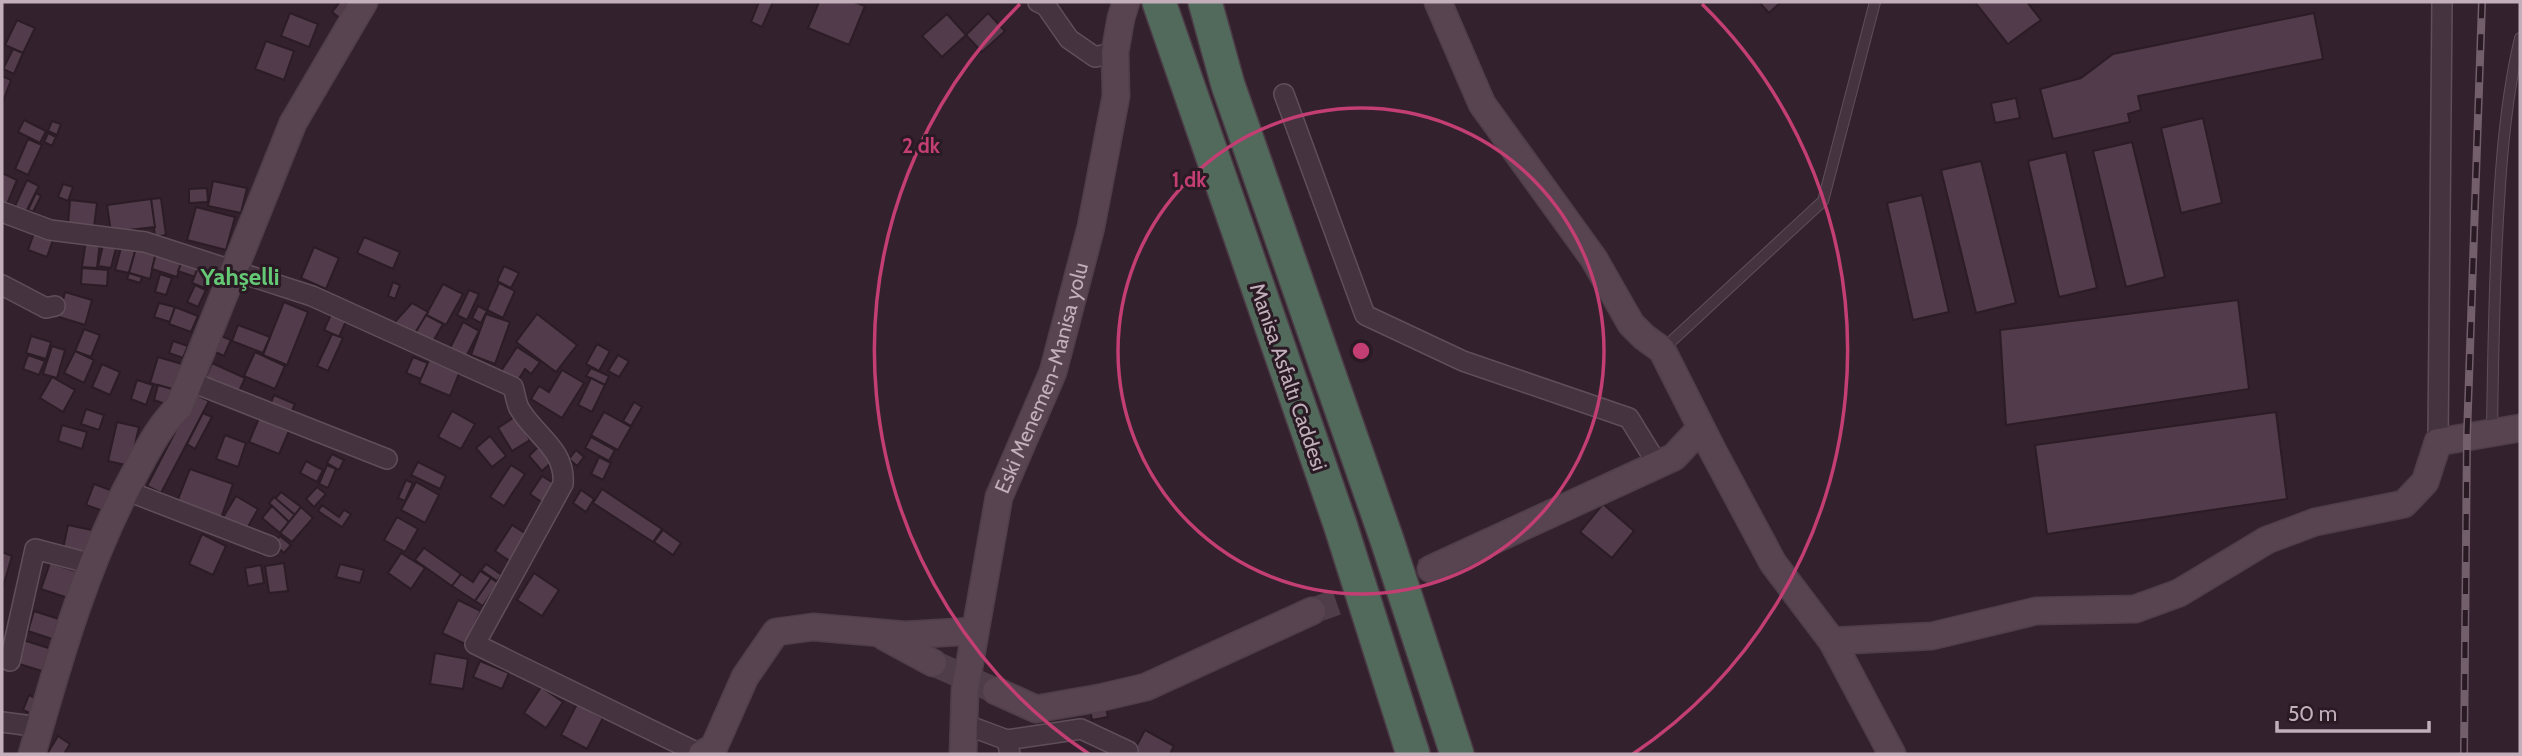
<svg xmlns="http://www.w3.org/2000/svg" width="2522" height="756" font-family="Cabin,sans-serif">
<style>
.building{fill:#523b4a;stroke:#2b1c26;stroke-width:2}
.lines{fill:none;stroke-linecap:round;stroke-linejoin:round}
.secondary-tunnel{stroke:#503d4a;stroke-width:26;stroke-dasharray:26 13;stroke-linecap:butt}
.lane-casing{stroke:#604f5a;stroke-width:12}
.street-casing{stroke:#604f5a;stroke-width:22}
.secondary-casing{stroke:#4f3e48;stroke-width:29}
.highway-casing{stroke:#4c3c47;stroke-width:36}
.lane{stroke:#453440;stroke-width:10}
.street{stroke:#453440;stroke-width:19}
.secondary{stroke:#584350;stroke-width:26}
.highway{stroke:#526a5b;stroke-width:33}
.rail-casing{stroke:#735e6c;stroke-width:8}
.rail{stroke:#291a24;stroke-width:5;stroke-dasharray:16;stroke-linecap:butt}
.ring{fill:none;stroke:#c23e73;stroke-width:3.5}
.labels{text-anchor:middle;stroke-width:6;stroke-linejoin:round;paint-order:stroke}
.street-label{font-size:21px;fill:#c2afbb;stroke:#291a24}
.quarter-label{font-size:24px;font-weight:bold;fill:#64c875;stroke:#291a24}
.centre{fill:#c23e73;stroke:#291a24;stroke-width:3.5}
.ring-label{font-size:21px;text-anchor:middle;font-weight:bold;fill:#c23e73;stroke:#291a24;stroke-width:6;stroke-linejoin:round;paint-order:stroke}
</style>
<rect width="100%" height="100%" fill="#34212e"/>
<g class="building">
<polygon points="340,2 345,2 351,6 341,19 332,12"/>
<polygon points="759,2 773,2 762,27 751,22"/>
<polygon points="819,2 854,2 865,6 849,45 808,28"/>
<polygon points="1759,2 1781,2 1769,13"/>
<polygon points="1975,2 2027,2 2041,20 2008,44"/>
<polygon points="290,13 318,24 309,47 281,36"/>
<polygon points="988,13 1005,31 982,52 966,35"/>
<polygon points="2314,13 2323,59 2138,96 2141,110 2128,114 2130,122 2053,139 2040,89 2081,78 2113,54"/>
<polygon points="947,14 966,35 942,57 922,36"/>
<polygon points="17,20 35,28 23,53 5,45"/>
<polygon points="266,41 294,51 284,80 255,69"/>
<polygon points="13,49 23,53 14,74 3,69"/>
<polygon points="2,76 11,80 2,104"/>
<polygon points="2016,98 2020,118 1995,123 1991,103"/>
<polygon points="2203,118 2222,203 2181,213 2161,128"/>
<polygon points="24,120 46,131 40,143 18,132"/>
<polygon points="52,121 61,124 57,135 48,131"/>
<polygon points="48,133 56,137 52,146 44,142"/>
<polygon points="28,139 42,145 28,175 15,169"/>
<polygon points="2132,142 2165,277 2126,287 2093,151"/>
<polygon points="2066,152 2097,288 2059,297 2028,161"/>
<polygon points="1981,161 2016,303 1976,313 1941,170"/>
<polygon points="2,173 17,180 7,204 2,202"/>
<polygon points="27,180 39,186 25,214 14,208"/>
<polygon points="213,181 247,188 241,213 208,206"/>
<polygon points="63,184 73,187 68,201 58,197"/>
<polygon points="207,188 208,202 189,203 189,189"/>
<polygon points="36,193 41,196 33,212 28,210"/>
<polygon points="1922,195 1949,312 1913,320 1887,203"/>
<polygon points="161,198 166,235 155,237 151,199"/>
<polygon points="151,199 155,227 111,232 107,205"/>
<polygon points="70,200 97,203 94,227 68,225"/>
<polygon points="196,207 235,217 226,250 187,240"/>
<polygon points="35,230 54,237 47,257 28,250"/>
<polygon points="364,237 400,252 393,269 357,253"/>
<polygon points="86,240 100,242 97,268 82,267"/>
<polygon points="104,241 117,244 111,268 98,266"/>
<polygon points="122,244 136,248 129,273 115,270"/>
<polygon points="314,247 339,258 326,289 301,278"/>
<polygon points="136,248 156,253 150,279 129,273"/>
<polygon points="156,253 182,261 177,277 152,269"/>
<polygon points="182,261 198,267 195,277 178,271"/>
<polygon points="504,266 519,273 511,288 497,281"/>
<polygon points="198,267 214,273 207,289 192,283"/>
<polygon points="82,268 108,270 107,286 81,284"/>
<polygon points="129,273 142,277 140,283 127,279"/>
<polygon points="160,274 172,278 166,295 155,292"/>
<polygon points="393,282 400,285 395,299 388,296"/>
<polygon points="499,283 515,291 503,318 487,310"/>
<polygon points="443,284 463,294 446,325 426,315"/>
<polygon points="195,285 206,290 198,307 187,302"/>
<polygon points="469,290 479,294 467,320 457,315"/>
<polygon points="65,292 92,300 85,325 59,317"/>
<polygon points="2238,300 2249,389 2006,425 2000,330"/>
<polygon points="284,302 308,312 287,365 263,355"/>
<polygon points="159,303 175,307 170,322 154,317"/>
<polygon points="412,303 428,312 414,335 393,324"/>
<polygon points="478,306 487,311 481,323 472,318"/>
<polygon points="175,307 198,316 191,332 169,324"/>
<polygon points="332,312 347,319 339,337 324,330"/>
<polygon points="486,314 510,322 495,364 471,355"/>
<polygon points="537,314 577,345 556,372 516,342"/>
<polygon points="426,315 443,324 431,345 414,335"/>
<polygon points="463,322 479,331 465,359 449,350"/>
<polygon points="238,325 270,337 263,353 232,341"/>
<polygon points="84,329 100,335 91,357 75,351"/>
<polygon points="214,333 231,340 224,356 207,348"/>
<polygon points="332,334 343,338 328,371 317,366"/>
<polygon points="31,336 51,342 46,359 26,353"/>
<polygon points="173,341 188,346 183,358 169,353"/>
<polygon points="597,344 610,351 599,371 586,364"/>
<polygon points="52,346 65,350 57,378 43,374"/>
<polygon points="517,347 540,362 531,374 525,369 515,385 499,374"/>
<polygon points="75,351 94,360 84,383 64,373"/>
<polygon points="255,352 285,366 275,389 244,376"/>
<polygon points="28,355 45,361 39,375 23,369"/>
<polygon points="618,355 629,361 619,377 608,371"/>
<polygon points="158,357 182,364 175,390 150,383"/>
<polygon points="413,357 428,363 421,379 406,373"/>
<polygon points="430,358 460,371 450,396 419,383"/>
<polygon points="212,363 245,378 237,396 204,381"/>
<polygon points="102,364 120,372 110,395 92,387"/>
<polygon points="591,368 609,376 605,385 586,376"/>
<polygon points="562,370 584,383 562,418 531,399 539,386 549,392"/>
<polygon points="52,377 75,390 63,412 40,398"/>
<polygon points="591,378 605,385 592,412 578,405"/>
<polygon points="137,380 153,385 146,405 131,399"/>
<polygon points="158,385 172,389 168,405 154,400"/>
<polygon points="195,394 209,401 161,493 147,486"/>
<polygon points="274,395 295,404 289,417 269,408"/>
<polygon points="634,402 642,407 631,426 623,421"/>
<polygon points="86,409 104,415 99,430 81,424"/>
<polygon points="452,411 475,424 461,449 438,437"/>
<polygon points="604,412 631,427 618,450 591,435"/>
<polygon points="2276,412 2287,499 2047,534 2035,445"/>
<polygon points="203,413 212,417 195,449 187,444"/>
<polygon points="516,416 530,440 512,451 498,428"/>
<polygon points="259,418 289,431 279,454 249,442"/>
<polygon points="117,422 139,427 130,466 108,461"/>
<polygon points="62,425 87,432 82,449 58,441"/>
<polygon points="225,435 246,443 238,467 216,459"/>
<polygon points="490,436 506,456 492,467 476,448"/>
<polygon points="591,437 615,450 609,461 585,448"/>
<polygon points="538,447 552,462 542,471 529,456"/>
<polygon points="576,450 584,457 577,466 569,459"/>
<polygon points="332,454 344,460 339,470 327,463"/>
<polygon points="599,457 611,463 603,480 591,474"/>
<polygon points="306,461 323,470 317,482 300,473"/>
<polygon points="418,462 446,476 440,489 411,475"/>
<polygon points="327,465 336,469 328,488 319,484"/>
<polygon points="511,465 525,474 504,506 490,497"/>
<polygon points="190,469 233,484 221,518 177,502"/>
<polygon points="542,476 555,484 543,503 530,494"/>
<polygon points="406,480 413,483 405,501 398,498"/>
<polygon points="416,482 439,495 425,523 401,510"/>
<polygon points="94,484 116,492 109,513 86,505"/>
<polygon points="317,487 326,494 314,507 306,499"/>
<polygon points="602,489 662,529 653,542 593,503"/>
<polygon points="581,490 594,499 586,512 573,503"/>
<polygon points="281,492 301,507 295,515 275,499"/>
<polygon points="236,496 258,509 245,532 222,519"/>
<polygon points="274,497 295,515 289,522 269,503"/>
<polygon points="1603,504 1634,531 1612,558 1580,532"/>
<polygon points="322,505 339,517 344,510 351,514 342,527 318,511"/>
<polygon points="272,506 289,522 280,533 262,518"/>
<polygon points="301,507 313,518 292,542 280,533"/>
<polygon points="397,517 418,529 405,552 384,540"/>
<polygon points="68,525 92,530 87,555 63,549"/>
<polygon points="512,525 528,535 511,562 495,551"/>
<polygon points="663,530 681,543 673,555 654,542"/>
<polygon points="202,534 226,546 213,575 189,564"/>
<polygon points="280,536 291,545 284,553 273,543"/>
<polygon points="424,548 461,574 452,586 415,560"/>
<polygon points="2,552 12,556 2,590"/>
<polygon points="401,553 425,568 411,589 388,573"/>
<polygon points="50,563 79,572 71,599 41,589"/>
<polygon points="284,563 288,591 269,593 265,566"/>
<polygon points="340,564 364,570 360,583 336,577"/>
<polygon points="486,564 502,575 497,581 481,570"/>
<polygon points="261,565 264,583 248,586 245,568"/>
<polygon points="480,571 491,578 475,601 452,586 461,574 473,582"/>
<polygon points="534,573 559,590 542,616 517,600"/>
<polygon points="491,578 498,583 483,606 475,601"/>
<polygon points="458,600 481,611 465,644 442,633"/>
<polygon points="34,611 68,622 61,642 28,631"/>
<polygon points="23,640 55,650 48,673 16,663"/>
<polygon points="435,653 468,659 463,689 430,684"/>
<polygon points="480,661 509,673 502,689 473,677"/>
<polygon points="541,687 563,702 546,728 524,713"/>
<polygon points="29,695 42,701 36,716 23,710"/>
<polygon points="1105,702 1108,717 1092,720 1089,705"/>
<polygon points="577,704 603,718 587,749 561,735"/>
<polygon points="1145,730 1174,746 1170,754 1132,754"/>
<polygon points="58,736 70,744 64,754 47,754"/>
</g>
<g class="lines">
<g class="secondary-tunnel">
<polyline points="1312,611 1431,569"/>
<polyline points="933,663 996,691"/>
</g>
<g class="lane-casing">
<g id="lane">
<polyline points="1663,349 1823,201 1875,2"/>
<path d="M2492,432C2493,355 2494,279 2499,202C2502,147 2507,93 2520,38"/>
</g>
</g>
<g class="street-casing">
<g id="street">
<polyline points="1038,2 1046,6 1069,39 1095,57 1115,52"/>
<polyline points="1284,94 1365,315 1463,361 1629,418 1658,465"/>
<path d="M2,212L50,230L145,242L312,296L513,387C515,393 516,402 519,408C534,435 566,449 563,484L475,644L700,754"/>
<polyline points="2,285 46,308 55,306"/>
<polyline points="189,381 387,459"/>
<polyline points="2438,442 2442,2"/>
<polyline points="125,490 270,546"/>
<polyline points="10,661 35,549 92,564"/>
<polyline points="2,722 40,727"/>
<polyline points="964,724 1007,740 1010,754"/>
<polyline points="1007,740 1081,729 1128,751"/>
</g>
</g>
<g class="secondary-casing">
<g id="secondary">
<polyline points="1438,2 1482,104 1594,259 1631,324 1644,337 1662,350 1713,451 1773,563 1832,641 1892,754"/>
<polyline points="1431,569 1674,457 1701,428"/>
<polyline points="885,637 933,663"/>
<polyline points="1832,641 1932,636 2036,611 2135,609 2179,593 2267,540 2315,522 2404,504 2425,482 2438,442 2520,428"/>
<polyline points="996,691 1036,709 1099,698 1146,687 1312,611"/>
<path d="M32,754C59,659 87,560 135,473C148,449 159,426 179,407L293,123L364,2"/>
<polyline points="702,754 714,747 745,677 776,632 813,627 905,635 975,631"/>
<path id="s1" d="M963,754L965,690L999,497L1053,372L1091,227L1116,96L1115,52L1121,18L1126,2"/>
</g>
</g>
<g class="highway-casing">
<g id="highway">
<polyline points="1159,2 1340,524 1413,754"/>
<polyline points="1205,2 1228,85 1387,540 1457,754"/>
</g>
</g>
<use href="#lane" class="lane"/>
<use href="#street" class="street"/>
<use href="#secondary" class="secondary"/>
<use href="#highway" class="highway"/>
<g class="rail-casing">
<polyline id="rail" points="2464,754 2467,436 2482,2"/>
</g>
<use href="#rail" class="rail"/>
</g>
<g class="ring">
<circle cx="1361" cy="351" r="243"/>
<path d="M1089 754A486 486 0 0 1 1020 4M1702 4A486 486 0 0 1 1633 754"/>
</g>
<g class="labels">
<g class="street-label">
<text dy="7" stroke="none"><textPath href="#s1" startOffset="387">Eski Menemen-Manisa yolu</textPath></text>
<text transform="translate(1288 377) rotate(71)" y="7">Manisa Asfaltı Caddesi</text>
</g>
<g class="quarter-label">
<text x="240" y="285">Yahşelli</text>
</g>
</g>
<circle cx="1361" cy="351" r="10" class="centre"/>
<g class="ring-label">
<text x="921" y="153">2 dk</text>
<text x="1189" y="187">1 dk</text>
</g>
<rect width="2522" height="756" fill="none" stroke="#c2afbb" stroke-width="7"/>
<path d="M2277 721v10h152v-10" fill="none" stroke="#c2afbb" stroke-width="3.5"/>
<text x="2288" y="721" font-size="21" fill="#c2afbb" stroke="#291a24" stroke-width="5" paint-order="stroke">50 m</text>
</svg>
